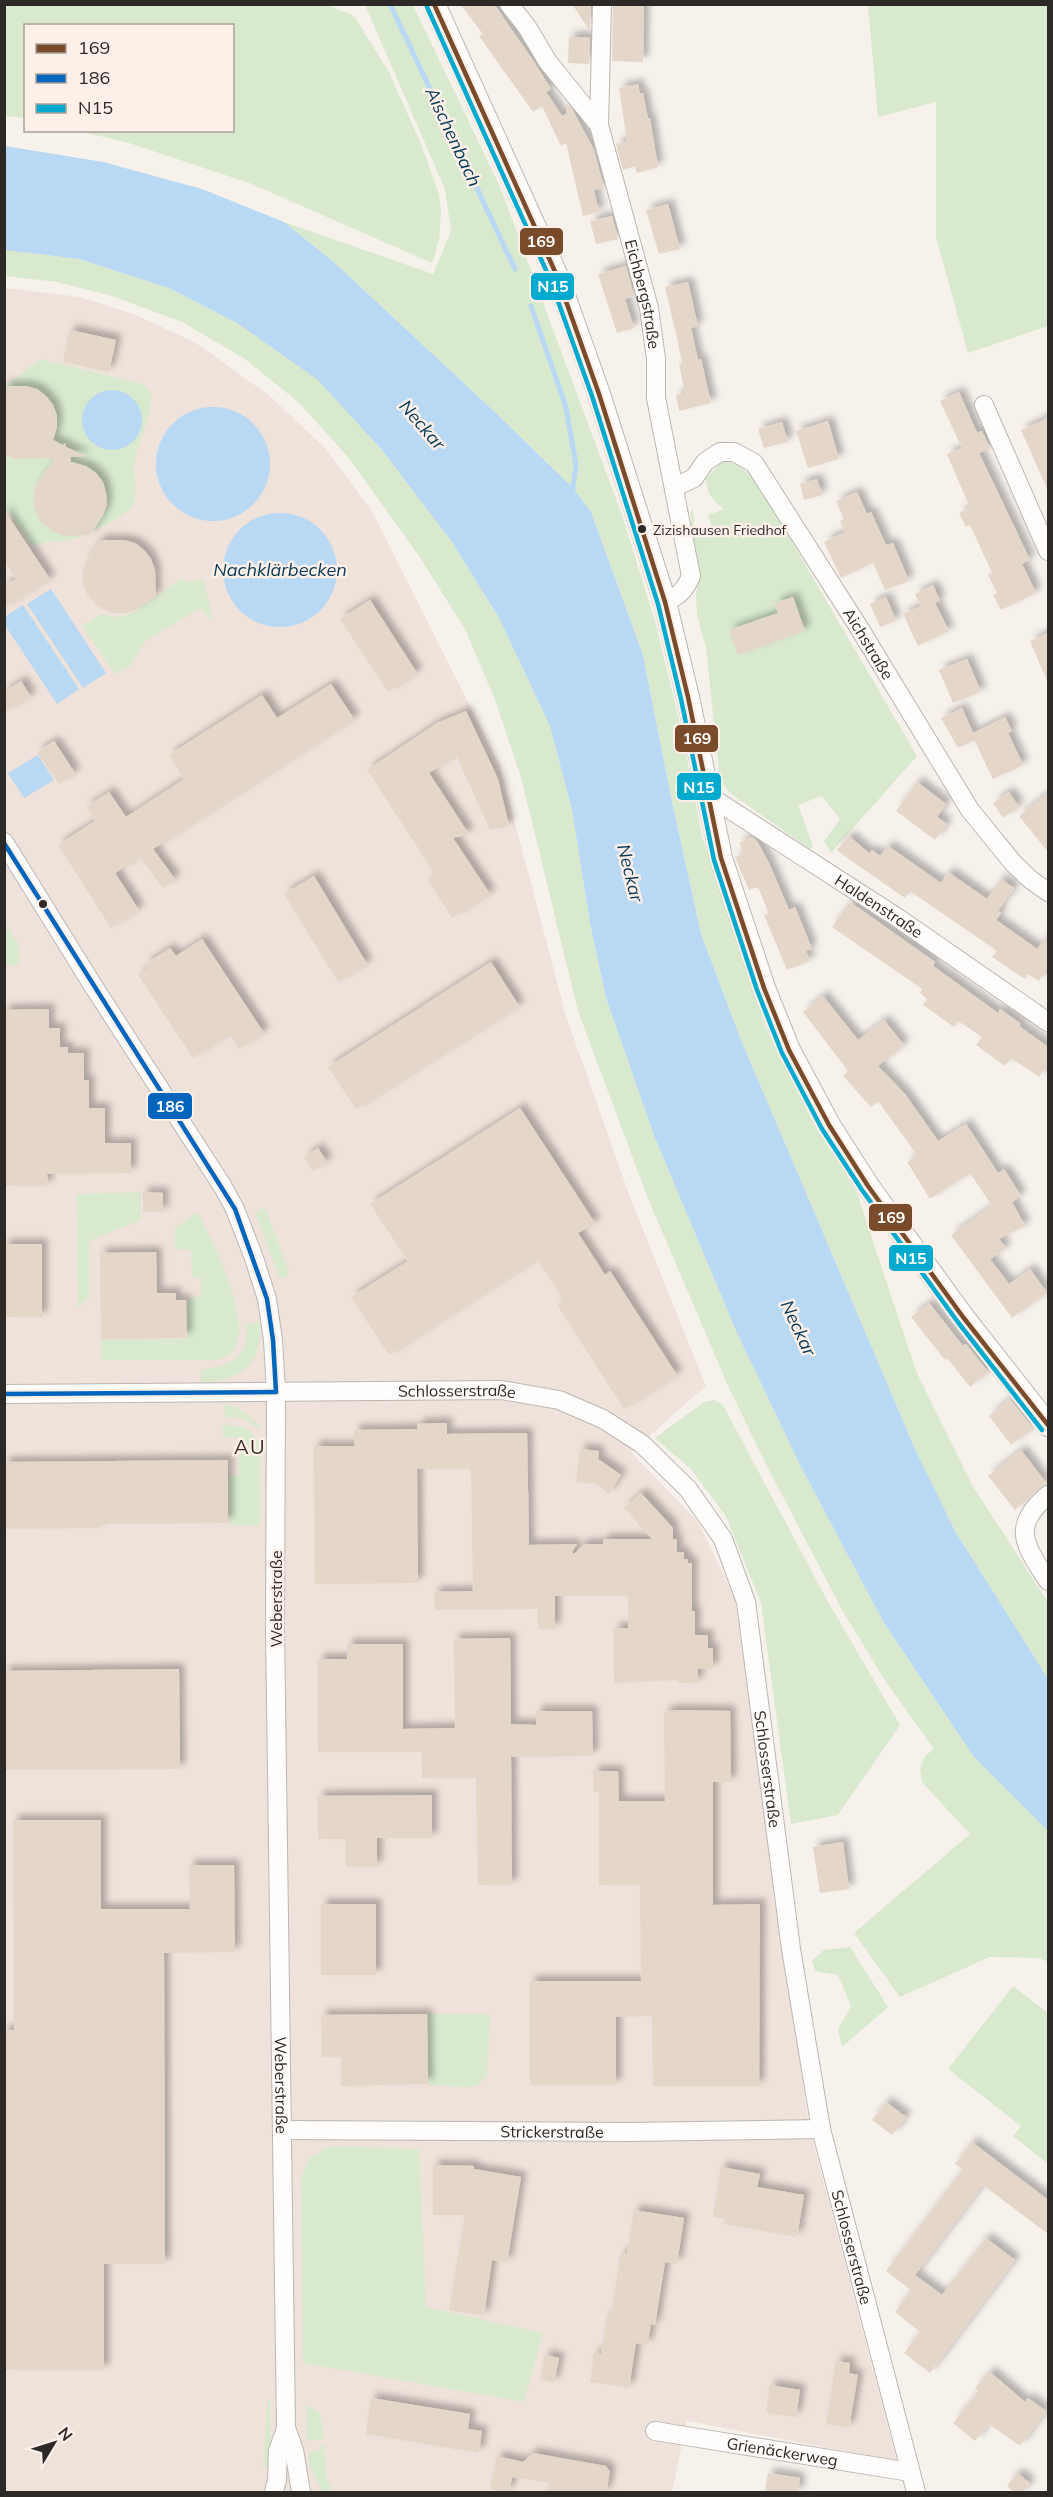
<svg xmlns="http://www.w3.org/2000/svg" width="1053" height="2497" font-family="Mulish,sans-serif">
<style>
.built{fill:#efe2da}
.green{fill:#d8e9ce}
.water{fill:#b9d8f3}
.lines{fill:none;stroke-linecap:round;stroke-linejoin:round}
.stream{stroke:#b9d8f3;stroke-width:5}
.building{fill:#e5d6ca;filter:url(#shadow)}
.minor-casing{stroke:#bbb7b3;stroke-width:20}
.tertiary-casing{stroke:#bbb7b3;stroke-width:24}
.minor{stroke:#fefdfc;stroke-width:18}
.tertiary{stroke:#fefdfc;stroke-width:22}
.bus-1-casing{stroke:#fcf0e8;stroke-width:9}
.bus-2-casing{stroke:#fcf0e8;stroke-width:9}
.bus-3-casing{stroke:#fcf0e8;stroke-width:9}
.bus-1{stroke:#7a4b2a;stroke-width:4.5}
.bus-2{stroke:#0065bd;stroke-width:4.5}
.bus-3{stroke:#00a9ce;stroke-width:4.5}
.bus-dot{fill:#2d2926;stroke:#fcf0e8;stroke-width:2}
.labels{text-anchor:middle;stroke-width:5;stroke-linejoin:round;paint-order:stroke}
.bus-label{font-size:14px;fill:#2d2926;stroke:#fcf0e8;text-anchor:start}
.street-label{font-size:16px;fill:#2d2926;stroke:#fcf0e8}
.water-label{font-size:18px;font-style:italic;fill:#063857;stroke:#fcf0e8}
.quarter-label{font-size:20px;letter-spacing:1.5px;fill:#342b25;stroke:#fcf0e8}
.line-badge{stroke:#fcf0e8;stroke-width:2}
.badge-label{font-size:16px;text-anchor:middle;font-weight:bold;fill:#fff}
</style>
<defs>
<filter id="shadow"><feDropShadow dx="5.5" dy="-5.5" stdDeviation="3" flood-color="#0004"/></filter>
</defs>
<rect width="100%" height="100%" fill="#f7f1ec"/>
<polygon class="built" points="5,288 80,297 136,315 196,343 270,396 325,448 373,513 500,766 566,1016 631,1200 706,1386 631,1452 698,1522 735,1598 809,2126 897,2461 687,2421 672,2492 5,2492"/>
<g class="green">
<polygon points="325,4 354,16 389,72 423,149 439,194 441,211 439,240 432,263 252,184 129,143 79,131 232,130 232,26 26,26 25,118 5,116 5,5"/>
<polygon points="365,5 413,5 500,187 622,515 655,621 681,728 703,840 766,1028 798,1089 857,1193 917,1373 972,1485 1048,1602 1048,1679 955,1531 915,1449 741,1040 701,934 670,792 643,655 591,512 573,488 498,415 336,264 284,222 433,274 451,231 445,189"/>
<polygon points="868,5 1048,5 1048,326 968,353 936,237 936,102 878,117"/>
<polygon points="5,250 79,259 169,288 237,323 317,378 382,450 452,542 499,618 550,726 572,810 590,923 606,998 655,1138 737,1333 801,1467 884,1623 974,1757 1048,1831 1048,1962 1039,1958 990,1957 900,1997 854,1933 970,1834 922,1782 920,1768 925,1756 934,1749 886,1682 842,1610 765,1462 728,1386 647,1196 578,1011 521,777 496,702 465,629 419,556 348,457 298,402 245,359 182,322 112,296 57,282 5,276"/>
<path d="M40,359L143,384L151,393C152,418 140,436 135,459C132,474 139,492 133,505C127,517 87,535 73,539C59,543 48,540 33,546L8,512L5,513V386Z"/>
<path d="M723,461C739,463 746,471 757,482L917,756L831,853L824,841L840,819L822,796L798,805L813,846L810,849L729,792L720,779L706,648L697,615L696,596L699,568L691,531V511L693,510L695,537L713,531L708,515L724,509C712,500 706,493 706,478Z"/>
<polygon points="181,579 187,582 204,579 213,622 201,608 145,641 130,666 115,674 82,626 101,614 117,617 132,614"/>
<polygon points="7,926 19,945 19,965 5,965 5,927"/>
<polygon points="141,1192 141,1220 89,1241 89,1297 78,1308 77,1194"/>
<polygon points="262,1208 266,1210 289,1272 287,1276 280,1279 255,1213"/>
<path d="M198,1212C212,1240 252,1320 235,1348C231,1355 224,1358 217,1360H101V1340L188,1339V1298L201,1296V1277H192L191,1250L175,1249V1228Z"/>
<path d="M260,1322C263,1365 242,1379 201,1383V1370C229,1366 251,1358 246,1324Z"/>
<polygon points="714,1400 723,1405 827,1600 900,1725 838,1815 791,1824 761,1603 726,1516 691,1469 655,1438 704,1402"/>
<path d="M225,1403C240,1409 250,1415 260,1427L258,1429L243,1418L225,1417Z"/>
<path d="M223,1425C242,1425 253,1428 260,1447V1526H230L229,1476L239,1475V1438L223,1437Z"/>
<polygon points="850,1947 888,2007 842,2047 838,2029 851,2006 838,1975 815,1971 812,1961 824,1950"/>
<polygon points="1013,1986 1048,2013 1048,2164 1013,2136 1021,2126 948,2069"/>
<polygon points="428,2014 490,2014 487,2076 476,2087 429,2086"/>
<polygon points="330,2146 419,2149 426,2307 543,2333 524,2402 303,2363 301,2178 309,2158"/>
<polygon points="268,2400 270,2400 271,2467 263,2467"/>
<polygon points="306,2406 312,2407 320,2414 324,2439 307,2441"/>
<polygon points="324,2444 326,2475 332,2492 322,2491 309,2465 309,2451 321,2450 320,2445"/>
</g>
<g class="water">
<polygon points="5,146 103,162 202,189 284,222 336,264 498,415 573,488 591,512 643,655 670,792 701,934 741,1040 915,1449 955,1531 1048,1679 1048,1831 974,1757 884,1623 801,1467 737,1333 655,1138 606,998 590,923 572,810 550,726 499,618 452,542 382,450 317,379 237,323 169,288 79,259 5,250"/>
<circle cx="112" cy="420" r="30"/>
<circle cx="213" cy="464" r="57"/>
<circle cx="280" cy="570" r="57"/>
<polygon points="51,589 106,673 83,688 27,604"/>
<polygon points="23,605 79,689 57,704 5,625 5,617"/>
<polygon points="38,755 54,780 24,798 8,773"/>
</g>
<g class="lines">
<g class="stream">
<polyline points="390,4 515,269"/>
<polyline points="531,306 566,407 576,465 572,495"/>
</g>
</g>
<g class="building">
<polygon points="460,4 494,4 534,62 551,89 546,92 562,116 566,114 567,103 572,109 594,150 604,188 594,190 599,212 583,216 566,143 561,146 542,106 533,112 479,36 483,34"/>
<polygon points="572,4 591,4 590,31"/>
<polygon points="613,4 644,4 643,62 612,61"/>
<polygon points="569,37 590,37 589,64 568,63"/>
<polygon points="638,84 640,94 643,93 648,119 650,118 658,167 637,173 635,166 623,170 616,144 627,141 619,88"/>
<polygon points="668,204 680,249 659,254 646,210"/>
<polygon points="612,216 618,239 596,244 590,221"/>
<polygon points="626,266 634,296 625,299 634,328 617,333 598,274"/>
<polygon points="688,282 698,326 691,328 698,360 701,359 711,403 679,411 676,395 685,393 679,364 682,363 677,338 665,287"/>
<polygon points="70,330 116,340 109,372 63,362"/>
<polygon points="4,386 26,386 37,389 46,396 53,405 57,416 57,427 53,440 63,445 65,443 66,447 86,456 70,457 71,462 86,466 96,473 103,482 106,493 107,504 103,515 90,535 65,536 54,532 40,522 34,506 34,494 37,483 55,458 16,459 4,455"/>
<polygon points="959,392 977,433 982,431 990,449 979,453 1030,560 1022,564 1036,593 1001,610 993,595 997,593 988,575 992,573 970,525 966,527 959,513 970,508 947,454 962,448 940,401"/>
<polygon points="1048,418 1048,491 1021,430"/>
<polygon points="828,421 839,459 808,468 796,431"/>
<polygon points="782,422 788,442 764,448 758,429"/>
<polygon points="817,479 822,495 804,500 800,484"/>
<polygon points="857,492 867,514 871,512 886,545 893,543 909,581 885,590 873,563 841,578 824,542 845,532 840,521 844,519 836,501"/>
<polygon points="4,510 50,579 4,608 4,586 16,579 4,561"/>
<polygon points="100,540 124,540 135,543 144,550 151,559 155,570 156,595 137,609 126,613 114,613 103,609 94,603 87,594 83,583 83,572 86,561"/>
<polygon points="933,585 940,601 935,603 949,631 918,646 903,614 921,606 915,594"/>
<polygon points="793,597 805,631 738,655 729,630 778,613 775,603"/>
<polygon points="886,597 896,621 880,627 870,604"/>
<polygon points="370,600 417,673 388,692 340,619"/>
<polygon points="1048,633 1048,683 1030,641"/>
<polygon points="967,659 981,692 953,703 939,670"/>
<polygon points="21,681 31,697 4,712 4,692"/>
<polygon points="331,684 354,719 153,849 175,879 163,888 140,857 115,873 139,910 111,928 58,845 95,821 86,807 109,792 126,817 184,779 169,755 262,695 277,718"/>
<polygon points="962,708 973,733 1005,717 1012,731 1008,733 1023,765 993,779 974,740 958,748 941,718"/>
<polygon points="466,711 498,779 509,826 490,830 456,755 429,773 469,834 453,838 490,894 452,918 427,879 435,874 367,770 437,723"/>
<polygon points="54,741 75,773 59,784 37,752"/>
<polygon points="917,782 946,804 937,817 947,824 935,840 896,811"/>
<polygon points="1009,792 1019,807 1003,818 993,803"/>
<polygon points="1048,793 1048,852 1019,816"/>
<polygon points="849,836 869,853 872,850 880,856 888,846 941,883 948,872 987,899 1001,879 1014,888 998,911 1001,913 996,920 1037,949 1048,934 1048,966 1039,981 1028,974 1025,979 992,957 997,951 910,891 905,898 850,860 837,850"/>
<polygon points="752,837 757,841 769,863 789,910 795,907 812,949 806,951 810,961 787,970 764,915 769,914 758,887 749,890 735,857 744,853 739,843"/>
<polygon points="314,876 367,964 338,982 284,894"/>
<polygon points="850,902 935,962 933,966 998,1013 1000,1009 1021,1024 1019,1026 1048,1047 1048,1064 1039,1077 1011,1058 1005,1066 995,1059 976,1045 982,1037 958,1021 954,1027 923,1005 927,999 920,993 922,989 832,927"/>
<polygon points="202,939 264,1033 239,1049 229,1034 193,1058 138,975 148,968 145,964 170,948 176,956"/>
<polygon points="491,962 519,1006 356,1109 328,1067"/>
<polygon points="823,996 858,1040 884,1020 904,1045 878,1066 905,1094 938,1141 966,1124 998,1173 1004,1169 1021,1196 1012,1202 1025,1226 999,1239 1006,1248 990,1259 1009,1284 1030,1269 1047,1293 1012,1318 951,1235 992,1206 970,1173 930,1199 907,1162 917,1155 878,1101 871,1107 843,1076 848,1071 803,1012"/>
<polygon points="49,1009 49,1028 60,1028 60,1047 68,1047 68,1053 84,1053 84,1080 89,1080 89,1108 105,1108 105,1143 131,1143 131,1173 47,1174 48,1186 4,1186 4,1010"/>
<polygon points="520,1108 595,1223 578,1233 605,1275 610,1271 677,1375 624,1409 557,1305 564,1301 537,1259 389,1355 351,1297 408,1261 370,1204"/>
<polygon points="318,1148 327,1162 313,1171 304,1157"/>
<polygon points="143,1192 163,1193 163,1212 143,1212"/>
<rect x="4" y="1244" width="38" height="73"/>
<polygon points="156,1252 157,1293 176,1293 176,1300 186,1300 187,1338 101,1339 100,1253"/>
<polygon points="929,1303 963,1346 966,1344 988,1372 970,1387 947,1358 945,1360 911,1317"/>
<polygon points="1010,1399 1033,1428 1011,1445 989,1416"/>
<polygon points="432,1423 447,1423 447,1434 527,1433 529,1545 577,1544 572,1552 574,1554 584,1544 603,1544 603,1539 652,1539 624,1508 641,1493 673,1528 673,1539 677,1539 677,1552 684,1552 684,1559 688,1559 688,1563 692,1563 692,1611 695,1611 695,1635 708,1635 708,1648 713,1648 713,1669 698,1669 698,1683 677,1683 677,1680 614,1683 614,1628 628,1628 628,1596 555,1596 555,1629 538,1629 538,1609 435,1610 434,1592 473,1591 471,1469 417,1469 418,1583 315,1584 314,1446 354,1446 354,1430 417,1429 417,1424"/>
<polygon points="580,1449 599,1451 598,1459 621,1475 609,1494 596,1484 576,1482"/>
<polygon points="1021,1450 1047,1484 1040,1487 1015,1510 988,1476"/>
<polygon points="228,1460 228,1523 99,1524 99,1528 4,1529 4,1462"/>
<polygon points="510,1638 511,1724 536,1725 536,1711 592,1711 593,1756 511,1757 512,1885 478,1885 476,1778 422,1778 422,1752 318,1752 318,1659 347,1659 347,1644 403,1644 403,1729 455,1728 454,1639"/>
<polygon points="179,1669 180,1769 4,1770 4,1671"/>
<polygon points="677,1710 730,1711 731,1782 713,1782 713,1905 760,1904 759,2086 653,2086 652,2016 616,2017 616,2085 530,2085 530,1981 641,1981 640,1885 599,1885 599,1791 594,1792 593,1771 618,1771 619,1801 665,1801 664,1712"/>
<polygon points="432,1795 432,1838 377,1838 377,1867 346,1867 346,1839 318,1839 318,1796"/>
<polygon points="13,1820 101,1820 101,1909 190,1909 189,1865 234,1865 235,1952 164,1953 165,2264 104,2264 104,2370 4,2370 4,2030 14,2030"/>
<polygon points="843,1842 849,1889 820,1893 813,1847"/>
<rect x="321" y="1904" width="55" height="71"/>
<polygon points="427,2014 428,2084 341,2086 341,2057 322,2057 321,2015"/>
<polygon points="886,2102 906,2117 892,2135 872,2120"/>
<polygon points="972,2142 1048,2200 1048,2234 983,2185 915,2275 942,2295 986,2238 1015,2260 930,2373 904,2353 920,2332 895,2312 911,2290 886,2271 963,2169 955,2164"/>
<polygon points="433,2165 474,2166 474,2169 521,2177 507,2263 492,2260 484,2316 449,2310 465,2215 433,2215"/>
<polygon points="721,2167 760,2174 757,2187 804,2195 797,2237 724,2224 725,2219 713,2217"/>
<polygon points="634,2210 684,2218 677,2264 665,2262 655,2325 651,2325 647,2345 636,2343 629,2388 590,2382 594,2353 601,2354 607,2316 611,2316 621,2253 627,2254"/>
<polygon points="545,2355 559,2358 554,2383 540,2380"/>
<polygon points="836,2361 850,2363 849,2373 858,2375 849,2428 826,2424"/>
<polygon points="990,2372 1025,2402 1028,2398 1046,2411 1020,2446 989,2424 975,2441 953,2423 979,2391 975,2388"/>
<polygon points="770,2385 800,2390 796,2417 766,2413"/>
<polygon points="371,2398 470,2414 468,2429 482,2431 479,2453 366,2434"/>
<polygon points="533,2453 606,2466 610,2472 606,2493 547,2493 549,2483 512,2477 509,2492 490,2489 497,2456 523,2462"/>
<polygon points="768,2473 800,2478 798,2493 765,2493"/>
<polygon points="1017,2473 1030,2483 1023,2493 1015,2493 1007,2486"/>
</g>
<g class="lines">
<g class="minor-casing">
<g id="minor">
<path id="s1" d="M509,4L527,27L548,62L599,125L649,308L656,359V398L691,576C685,590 679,596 665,602"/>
<polyline points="599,125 602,4"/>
<polyline points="984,405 1048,551"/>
<path id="s2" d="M675,487L694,478L705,462L720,452H734L754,463L858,626L970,810L1014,864L1031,880L1048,892"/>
<path id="s3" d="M706,794L898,918L1048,1022"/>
<path id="s4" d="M4,842L92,984L223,1187L235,1209L254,1258L267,1299L273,1340L276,1392L275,1628L286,2428L294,2450L301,2492"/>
<path id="s5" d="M4,1394L501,1390L559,1400L603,1419L642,1444L688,1489L723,1539L746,1602L791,1949L821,2129L916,2492"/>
<path d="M1048,1495C1010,1527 1025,1545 1048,1581"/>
<path id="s6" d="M282,2130L628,2132L821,2129"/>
<path id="s7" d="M655,2431L910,2472"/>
<polyline points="274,2492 277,2480 278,2451 286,2428"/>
</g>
</g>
<g class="tertiary-casing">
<polyline id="tertiary" points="434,4 557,276 599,394 665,602 688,697 721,858 764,988 789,1050 829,1125 868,1186 963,1317 1048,1425"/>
</g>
<use href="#minor" class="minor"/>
<use href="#tertiary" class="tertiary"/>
<g class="bus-1-casing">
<polyline id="bus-1" points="434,4 557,276 599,394 665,602 688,697 721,858 764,988 789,1050 829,1125 868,1186 963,1317 1048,1425"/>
</g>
<g class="bus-2-casing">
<g id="bus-2">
<polyline points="4,843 235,1209 267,1299 273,1340 276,1392"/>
<polyline points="4,1394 276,1392"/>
</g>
</g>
<g class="bus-3-casing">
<polyline id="bus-3" points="427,7 550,279 592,396 658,604 681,699 714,860 757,990 782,1053 822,1129 862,1190 957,1321 1042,1430"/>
</g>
<use href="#bus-1" class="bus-1"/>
<use href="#bus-2" class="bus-2"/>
<use href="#bus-3" class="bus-3"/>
</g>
<g class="bus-dot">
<circle cx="642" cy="529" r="5"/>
<circle cx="43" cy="904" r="5"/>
</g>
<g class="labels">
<g class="bus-label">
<text x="653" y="535">Zizishausen Friedhof</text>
</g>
<g class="street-label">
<text dy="6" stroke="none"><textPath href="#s1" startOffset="326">Eichbergstraße</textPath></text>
<text dy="6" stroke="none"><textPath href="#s2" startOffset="309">Aichstraße</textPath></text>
<text dy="6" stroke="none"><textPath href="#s3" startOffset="206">Haldenstraße</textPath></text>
<text dy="6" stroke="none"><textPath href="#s5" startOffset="453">Schlosserstraße</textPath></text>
<text transform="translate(276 1599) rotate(-90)" y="6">Weberstraße</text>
<text dy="6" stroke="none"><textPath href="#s5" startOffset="1011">Schlosserstraße</textPath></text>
<text dy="6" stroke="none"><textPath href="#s4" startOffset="1316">Weberstraße</textPath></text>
<text dy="6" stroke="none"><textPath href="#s6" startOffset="270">Strickerstraße</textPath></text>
<text dy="6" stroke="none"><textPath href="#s5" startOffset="1497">Schlosserstraße</textPath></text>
<text dy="6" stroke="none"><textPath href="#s7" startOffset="129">Grienäckerweg</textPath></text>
</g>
<g class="water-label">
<text transform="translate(453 137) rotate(65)" y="6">Aischenbach</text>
<text transform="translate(422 425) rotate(49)" y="6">Neckar</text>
<text x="280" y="576">Nachklärbecken</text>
<text transform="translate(630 873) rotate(76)" y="6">Neckar</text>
<text transform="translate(798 1328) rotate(65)" y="6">Neckar</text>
</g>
<g class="quarter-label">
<text x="250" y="1454">AU</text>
</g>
</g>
<g class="line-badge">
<rect x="519" y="227" width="45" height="29" rx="6" fill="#7a4b2a"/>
<rect x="530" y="272" width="45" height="29" rx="6" fill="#00a9ce"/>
<rect x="674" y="724" width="45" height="29" rx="6" fill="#7a4b2a"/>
<rect x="676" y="772" width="46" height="29" rx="6" fill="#00a9ce"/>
<rect x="147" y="1092" width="46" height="28" rx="6" fill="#0065bd"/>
<rect x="868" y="1203" width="45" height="29" rx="6" fill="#7a4b2a"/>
<rect x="888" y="1244" width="46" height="28" rx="6" fill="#00a9ce"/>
</g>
<g class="badge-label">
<text x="541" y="247">169</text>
<text x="553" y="292">N15</text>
<text x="697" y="744">169</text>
<text x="699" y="793">N15</text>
<text x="170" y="1112">186</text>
<text x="891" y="1223">169</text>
<text x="911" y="1264">N15</text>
</g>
<rect width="1053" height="2497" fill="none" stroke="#2d2926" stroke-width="12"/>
<rect x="24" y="24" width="210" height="108" fill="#fcf0e8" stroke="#a9a09a" stroke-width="1.5"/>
<rect x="36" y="44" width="30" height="9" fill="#7a4b2a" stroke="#a9a09a" stroke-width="1.5"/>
<text x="78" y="54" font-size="18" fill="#2d2926">169</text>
<rect x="36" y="74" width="30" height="9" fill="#0065bd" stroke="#a9a09a" stroke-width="1.5"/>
<text x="78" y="84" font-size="18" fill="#2d2926">186</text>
<rect x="36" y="104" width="30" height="9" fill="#00a9ce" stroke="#a9a09a" stroke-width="1.5"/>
<text x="78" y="114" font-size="18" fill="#2d2926">N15</text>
<g transform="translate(54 2443) rotate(52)" stroke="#fcf0e8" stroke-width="4.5" paint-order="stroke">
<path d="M0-4.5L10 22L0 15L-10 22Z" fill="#2d2926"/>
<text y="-9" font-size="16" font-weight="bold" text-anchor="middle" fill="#2d2926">N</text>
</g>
</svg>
